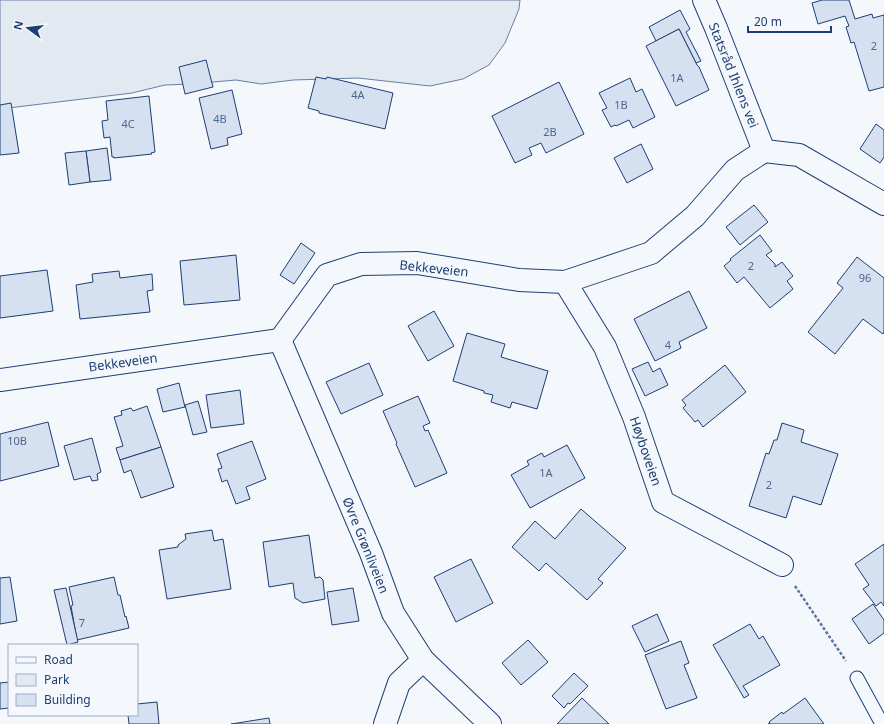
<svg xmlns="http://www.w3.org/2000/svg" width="884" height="724" font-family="'Noto Sans',sans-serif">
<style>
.green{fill:#e3e9f0;stroke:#687fa3}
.building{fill:#d5e0f0;stroke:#1d3f73}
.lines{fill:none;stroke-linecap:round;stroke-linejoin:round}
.service-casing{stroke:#1d3f73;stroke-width:15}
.minor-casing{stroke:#1d3f73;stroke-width:24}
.path{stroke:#5e769c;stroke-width:2.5;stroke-dasharray:3 2;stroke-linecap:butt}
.service{stroke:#f4f7fb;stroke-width:13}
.minor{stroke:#f4f7fb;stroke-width:22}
.labels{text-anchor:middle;stroke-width:3;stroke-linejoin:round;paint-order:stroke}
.number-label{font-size:11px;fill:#4b6792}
.street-label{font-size:13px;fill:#1d3f73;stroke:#f4f7fb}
</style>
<rect width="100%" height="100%" fill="#f4f7fb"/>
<polygon class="green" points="0,0 520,0 519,9 505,43 489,65 463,79 430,86 358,78 293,80 261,84 236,80 191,84 165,85 132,93 0,109"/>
<g class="building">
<polygon points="822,0 849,0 855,19 872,14 873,18 884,15 884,87 869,91 854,42 851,43 846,27 849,26 845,16 818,24 812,3"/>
<polygon points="680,10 690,29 686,32 701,61 696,63 679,29 656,41 649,27"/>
<polygon points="679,29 697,65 699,67 709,90 676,106 646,46"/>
<polygon points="206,60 213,87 185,94 179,67"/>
<polygon points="316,77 326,79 327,77 393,93 385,129 319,113 319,111 308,108"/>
<polygon points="630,78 636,92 642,89 655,117 633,128 629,120 616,126 615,125 611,127 602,110 607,108 599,93"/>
<polygon points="559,82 584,134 546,153 541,143 529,148 532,155 515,163 492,116"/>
<polygon points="232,90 242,134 227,138 228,145 211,149 199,98"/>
<polygon points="149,96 155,152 151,153 152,154 114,158 114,157 112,157 110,137 104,138 102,121 108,120 106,101"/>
<polygon points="11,103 19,153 0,155 0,105"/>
<polygon points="876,124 884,130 884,157 880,163 860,149"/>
<polygon points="641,144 653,169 627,183 614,158"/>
<polygon points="107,148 111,180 90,182 86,151"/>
<polygon points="86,151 90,182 69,185 65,153"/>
<polygon points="754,205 768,222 740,245 726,227"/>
<polygon points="760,235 772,251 766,255 775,264 775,267 782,262 793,276 787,281 793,289 770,308 744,277 737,283 724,266 731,260 730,259"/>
<polygon points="301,243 315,253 294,284 280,275"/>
<polygon points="236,255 240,300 184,305 180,261"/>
<polygon points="857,257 884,278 884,332 883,334 863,319 835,354 808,332 843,288 837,283"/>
<polygon points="47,270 53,311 0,318 0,276"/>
<polygon points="119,271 120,278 152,274 153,290 147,291 150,312 80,319 76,285 93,282 92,274"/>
<polygon points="689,291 707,328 679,342 681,348 655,361 634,319"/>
<polygon points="434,311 454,346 428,361 408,326"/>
<polygon points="467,333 505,344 501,357 548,371 537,409 512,402 510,408 491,402 493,395 484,393 484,391 453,381"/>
<polygon points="648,362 653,372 660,368 668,385 645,396 632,369"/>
<polygon points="369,363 383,395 341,414 326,382"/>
<polygon points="725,365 746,392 703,427 698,420 695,422 683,408 686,405 682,400"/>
<polygon points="179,383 185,407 163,412 157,389"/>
<polygon points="240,390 244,424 211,428 206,395"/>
<polygon points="418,396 430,423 423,426 425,431 428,430 447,473 415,487 396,444 397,443 383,411"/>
<polygon points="198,401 207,432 193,435 185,405"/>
<polygon points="147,406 161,447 120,460 116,448 123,446 114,417 122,415 121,411 131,408 133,411"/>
<polygon points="48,422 59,466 0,481 0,434"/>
<polygon points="782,423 804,430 801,442 838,454 821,505 793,496 786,518 749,506 766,453 769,454 774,440 777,440"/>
<polygon points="92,438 101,472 97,474 98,480 92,481 90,476 74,480 64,446"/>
<polygon points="252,441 266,479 246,487 250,499 236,504 227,480 222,482 218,469 222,468 217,454"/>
<polygon points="567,445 585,478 530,508 511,475 529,465 527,461 542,453 544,457"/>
<polygon points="161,447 174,487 141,498 131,470 124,473 120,460"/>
<polygon points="581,509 626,548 598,579 603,583 587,600 546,563 539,571 512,547 535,521 555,539"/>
<polygon points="212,530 214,541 223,539 231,589 167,599 159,550 178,547 178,545 186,539 185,534"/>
<polygon points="309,535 315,578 320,577 323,580 325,599 303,603 295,598 293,583 269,587 263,542"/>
<polygon points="884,544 884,606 881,602 876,606 863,589 869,585 855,564"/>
<polygon points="471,559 493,603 456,622 434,577"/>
<polygon points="10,577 17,621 0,624 0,578"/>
<polygon points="114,577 118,595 120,595 125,617 126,616 129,628 77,640 71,606 73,605 69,587"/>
<polygon points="66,588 78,642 67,645 54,590"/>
<polygon points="353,588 359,621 332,625 327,592"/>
<polygon points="873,604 884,620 884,633 869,644 852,619"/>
<polygon points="657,614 669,641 645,652 632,626"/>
<polygon points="750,624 759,639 763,636 780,665 743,686 749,695 744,698 713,645"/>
<polygon points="528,640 548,662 521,685 502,663"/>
<polygon points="681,641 689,663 684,665 697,698 666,709 645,655"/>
<polygon points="574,673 588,686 570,704 568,703 564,708 552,696"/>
<polygon points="9,682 9,708 0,709 0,683"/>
<polygon points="582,698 609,724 557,724"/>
<polygon points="805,698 824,724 768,724 770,723 769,722 782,712 783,714"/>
<polygon points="157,702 159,724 129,724 128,715 137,715 137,704"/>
<polygon points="269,718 270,724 231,724"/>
</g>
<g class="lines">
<g class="service-casing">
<polyline id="service" points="857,678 882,724"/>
</g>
<g class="minor-casing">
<g id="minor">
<polyline points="704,0 716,28 764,151"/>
<polyline points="764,151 799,155 884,204"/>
<polyline points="565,282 605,347 634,417 663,502 782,565"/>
<polyline points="280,340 371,553 393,613 423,660 490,724"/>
<polyline points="0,380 280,340 327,275 361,264 417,263 519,280 565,282 651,253 695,216 735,170 764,151"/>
<polyline points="385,724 399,683 423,660"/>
</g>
</g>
<polyline class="path" points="795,586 846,661"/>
<use href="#service" class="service"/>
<use href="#minor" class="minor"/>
</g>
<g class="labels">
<g class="number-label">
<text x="874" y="50">2</text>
<text x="677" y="82">1A</text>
<text x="358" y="99">4A</text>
<text x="621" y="109">1B</text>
<text x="220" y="123">4B</text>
<text x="128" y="128">4C</text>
<text x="550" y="136">2B</text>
<text x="751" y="270">2</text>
<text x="865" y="282">96</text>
<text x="668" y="349">4</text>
<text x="17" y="445">10B</text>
<text x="546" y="477">1A</text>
<text x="769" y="489">2</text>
<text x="82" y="627">7</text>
</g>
<g class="street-label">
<text transform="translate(734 75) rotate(68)" y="5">Statsråd Ihlens vei</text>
<text transform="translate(434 268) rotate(6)" y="5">Bekkeveien</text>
<text transform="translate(123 362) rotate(-8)" y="5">Bekkeveien</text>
<text transform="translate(646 451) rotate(71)" y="5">Høyboveien</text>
<text transform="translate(366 545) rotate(68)" y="5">Øvre Grønliveien</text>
</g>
</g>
<rect x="8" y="644" width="130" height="72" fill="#f4f7fb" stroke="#9eadc5"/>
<rect x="16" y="657" width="20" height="6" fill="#f4f7fb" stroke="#9eadc5"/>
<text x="44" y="664" font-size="12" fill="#1d3f73">Road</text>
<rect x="16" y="674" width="20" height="12" fill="#e3e9f0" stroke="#9eadc5"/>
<text x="44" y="684" font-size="12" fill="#1d3f73">Park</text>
<rect x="16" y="694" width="20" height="12" fill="#d5e0f0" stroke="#9eadc5"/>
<text x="44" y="704" font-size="12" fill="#1d3f73">Building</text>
<g transform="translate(28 28) rotate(285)" stroke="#f4f7fb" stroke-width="3" paint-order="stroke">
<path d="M0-3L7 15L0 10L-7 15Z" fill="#1d3f73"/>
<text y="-6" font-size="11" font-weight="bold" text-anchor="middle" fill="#1d3f73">N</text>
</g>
<path d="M748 26v6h83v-6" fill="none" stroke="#1d3f73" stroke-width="2"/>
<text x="754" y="26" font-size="12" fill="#1d3f73" stroke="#f4f7fb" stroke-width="3" paint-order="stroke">20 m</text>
</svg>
